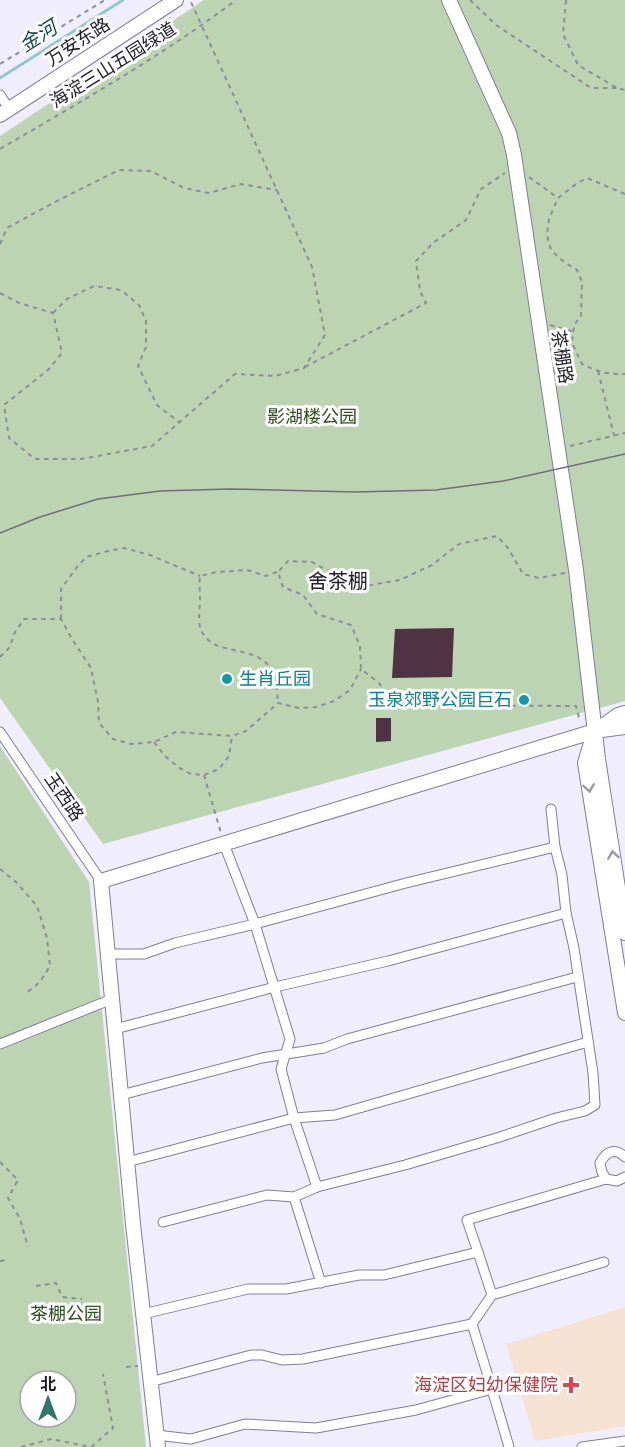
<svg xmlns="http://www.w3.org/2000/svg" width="625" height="1447" font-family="'Alegreya Sans','Noto Sans SC',sans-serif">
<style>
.medical{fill:#f6e2d2}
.green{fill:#bcd4b2;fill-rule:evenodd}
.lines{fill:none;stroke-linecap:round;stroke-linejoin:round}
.stream{stroke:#90c8ce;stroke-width:3}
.building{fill:#4f3344}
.street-casing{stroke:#817c9b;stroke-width:11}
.secondary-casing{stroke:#817c9b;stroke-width:16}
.path{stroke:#8e8d9a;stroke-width:2;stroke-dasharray:4.5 4.5;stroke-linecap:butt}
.street{stroke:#fff;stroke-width:9}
.secondary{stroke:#fff;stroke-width:14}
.tram{stroke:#706e7b;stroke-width:1.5}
.oneway{stroke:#99999e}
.culture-dot{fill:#0f9aa8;stroke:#fff;stroke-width:2}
.health-dot{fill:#e0444e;stroke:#fff;stroke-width:2}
.labels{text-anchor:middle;stroke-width:6;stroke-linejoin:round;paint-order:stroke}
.street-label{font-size:18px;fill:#1d1c28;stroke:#fff}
.park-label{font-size:18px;fill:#2d4f1b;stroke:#fff}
.culture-label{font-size:18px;fill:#0d838f;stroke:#fff;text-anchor:start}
.health-label{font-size:18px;fill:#be3a42;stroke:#fff;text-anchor:end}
.water-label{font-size:20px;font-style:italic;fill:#17494e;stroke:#fff}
.neighbourhood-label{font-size:20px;fill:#1d1c28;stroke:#fff}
</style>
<rect width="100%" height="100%" fill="#f0eefc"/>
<polygon class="medical" points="625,1307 625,1426 535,1441 506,1344"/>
<g class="green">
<polygon points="204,0 625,0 625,701 103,844 0,698 0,136"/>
<path d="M0,746L89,882L146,1447H0ZM30,1381H66V1417H30Z"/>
</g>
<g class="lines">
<polyline class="stream" points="0,78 123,0"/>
</g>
<g class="building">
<polygon points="454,628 452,677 392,678 395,629"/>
<polygon points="376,718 391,718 391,741 376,742"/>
</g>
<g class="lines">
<g class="street-casing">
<g id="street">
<polyline points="0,95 9,109"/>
<polyline points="0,732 101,881"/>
<polyline points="224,844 255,924 290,1039 281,1069 294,1118 335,1115 588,1042"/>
<polyline points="108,954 144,954 175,943 255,924 406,883 555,847"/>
<polyline points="115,1029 275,987 388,961 566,913"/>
<polyline points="0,1044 112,999"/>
<polyline points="121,1095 262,1058 324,1048 347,1039 577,977"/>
<polyline points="127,1162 294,1118 317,1187"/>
<path d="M606,1179L602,1172L600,1163C606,1152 614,1147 625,1157"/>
<polyline points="294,1197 321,1283"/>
<polyline points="163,1222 267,1195 294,1197 317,1187 405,1165 500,1137 556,1118 585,1111 595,1105 593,1073 574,948 566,913 562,875 555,847 551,809"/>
<polyline points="478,1252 467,1220 606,1179 617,1181 625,1177"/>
<polyline points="143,1314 248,1289 286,1289 359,1275 384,1275 478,1252 492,1295"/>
<polyline points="472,1324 492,1389"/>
<polyline points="150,1382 251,1355 262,1355 282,1360 303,1359 472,1324 492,1295 604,1262"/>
<polyline points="156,1435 191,1439 245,1424 316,1428 416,1410 492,1389 509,1447"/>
<polyline points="582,1447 625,1441"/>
</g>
</g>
<g class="secondary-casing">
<g id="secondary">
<polyline points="449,0 509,133 514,155 576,570 598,759 625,933"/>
<polyline points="0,115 176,0"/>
<polyline points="597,730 618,715 625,713"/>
<polyline points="593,736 585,763 625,1013"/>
<polyline points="158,1447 133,1224 101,881 595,731 625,727"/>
</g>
</g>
<g class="path">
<polyline points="470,0 496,25 591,88 617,88"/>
<polyline points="566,0 563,34 578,65 617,88 625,90"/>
<polyline points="0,64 105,0"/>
<path d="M0,149C80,102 162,56 236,0"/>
<polyline points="529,177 558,198"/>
<path d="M625,194L587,178L576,184L558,198L549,219L547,235L551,250L564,262L577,270L582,282L581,316L574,325L572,343L582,364C596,371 609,375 625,374"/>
<polyline points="0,244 7,228 53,203 119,170 151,171 184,188 209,193 241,184 277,190"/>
<polyline points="0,293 19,303 53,313 62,353 48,370 4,405 9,438 35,459 81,459 152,446 235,374 275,376 304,368 325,335 312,267 190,0"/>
<polyline points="53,313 67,299 94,286 121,290 139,305 146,321 146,347 138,366 157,405 179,422"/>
<polyline points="550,325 574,332"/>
<polyline points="305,367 426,303 420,291 416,261 433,243 466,220 481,189 505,173"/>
<polyline points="598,371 614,435"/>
<polyline points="570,446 625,433"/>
<path d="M277,572L266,576L247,570L217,572L200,576C199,584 200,592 200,599C200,610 197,622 202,632C215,658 258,643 272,671C277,681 277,692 278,703"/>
<polyline points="565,573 539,578 523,574 508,548 497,536 459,544 432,565 400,580 365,586 340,577 312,562 288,561 278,572 283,587 303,595 317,614 351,625 360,646 361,669 379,683 395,705 576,706 579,718"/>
<polyline points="61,619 61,589 77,567 86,557 108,551 124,548 150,555 200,576"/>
<polyline points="0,657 10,647 14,634 24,619 61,619 72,639 91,668 98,702 99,723 113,739 131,744 154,742 176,732 232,736 246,731 278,703 299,708 316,707 334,701 350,690 361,669"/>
<polyline points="154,742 165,756 178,767 191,774 204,775 219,769 229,756 232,736"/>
<polyline points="204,775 221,833"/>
<polyline points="0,869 16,882 37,906 47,938 50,966 40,982 25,994"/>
<polyline points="0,1162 18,1180 8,1198 20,1219 28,1247"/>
<polyline points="0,1261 8,1260"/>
<polyline points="36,1286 56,1283 62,1297 82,1299"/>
<polyline points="126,1367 138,1366"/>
<polyline points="21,1447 51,1439 91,1447 113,1428 103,1374"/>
</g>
<use href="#street" class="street"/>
<use href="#secondary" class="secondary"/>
<polyline class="tram" points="0,533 40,517 98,499 160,491 230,489 355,492 436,490 503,481 625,454"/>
</g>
<defs><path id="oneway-chevron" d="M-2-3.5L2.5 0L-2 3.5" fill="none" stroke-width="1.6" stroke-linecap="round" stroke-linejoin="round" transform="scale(1.5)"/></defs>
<g class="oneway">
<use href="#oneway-chevron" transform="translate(589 788) rotate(81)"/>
<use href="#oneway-chevron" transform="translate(613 855) rotate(-99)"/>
</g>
<g class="culture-dot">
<circle cx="227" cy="679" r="6"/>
<circle cx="524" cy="700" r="6"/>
</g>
<path class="health-dot" d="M568 1376h6v6h6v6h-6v6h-6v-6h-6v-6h6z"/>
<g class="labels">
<g class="street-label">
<text transform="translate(78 42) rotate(-33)" y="6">万安东路</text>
<text transform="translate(113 65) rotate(-32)" y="6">海淀三山五园绿道</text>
<text transform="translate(562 357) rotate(81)" y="6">茶棚路</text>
<text transform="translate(64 797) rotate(56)" y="6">玉西路</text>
</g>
<g class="park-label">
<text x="312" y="423">影湖楼公园</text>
<text x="66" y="1320">茶棚公园</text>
</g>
<g class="culture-label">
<text x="239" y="685">生肖丘园</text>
<text x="512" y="706" text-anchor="end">玉泉郊野公园巨石</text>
</g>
<g class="health-label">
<text x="558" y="1391">海淀区妇幼保健院</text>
</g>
<g class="water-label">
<text transform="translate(38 36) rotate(-32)" y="7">金河</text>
</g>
<g class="neighbourhood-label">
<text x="338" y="588">舍茶棚</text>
</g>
</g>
<g transform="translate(48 1399)"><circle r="28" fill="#ffffff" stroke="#a5a4a9" stroke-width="1.5"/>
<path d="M0-4.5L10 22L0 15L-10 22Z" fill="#30756a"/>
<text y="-9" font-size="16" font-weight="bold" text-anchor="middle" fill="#1d1c28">北</text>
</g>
</svg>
